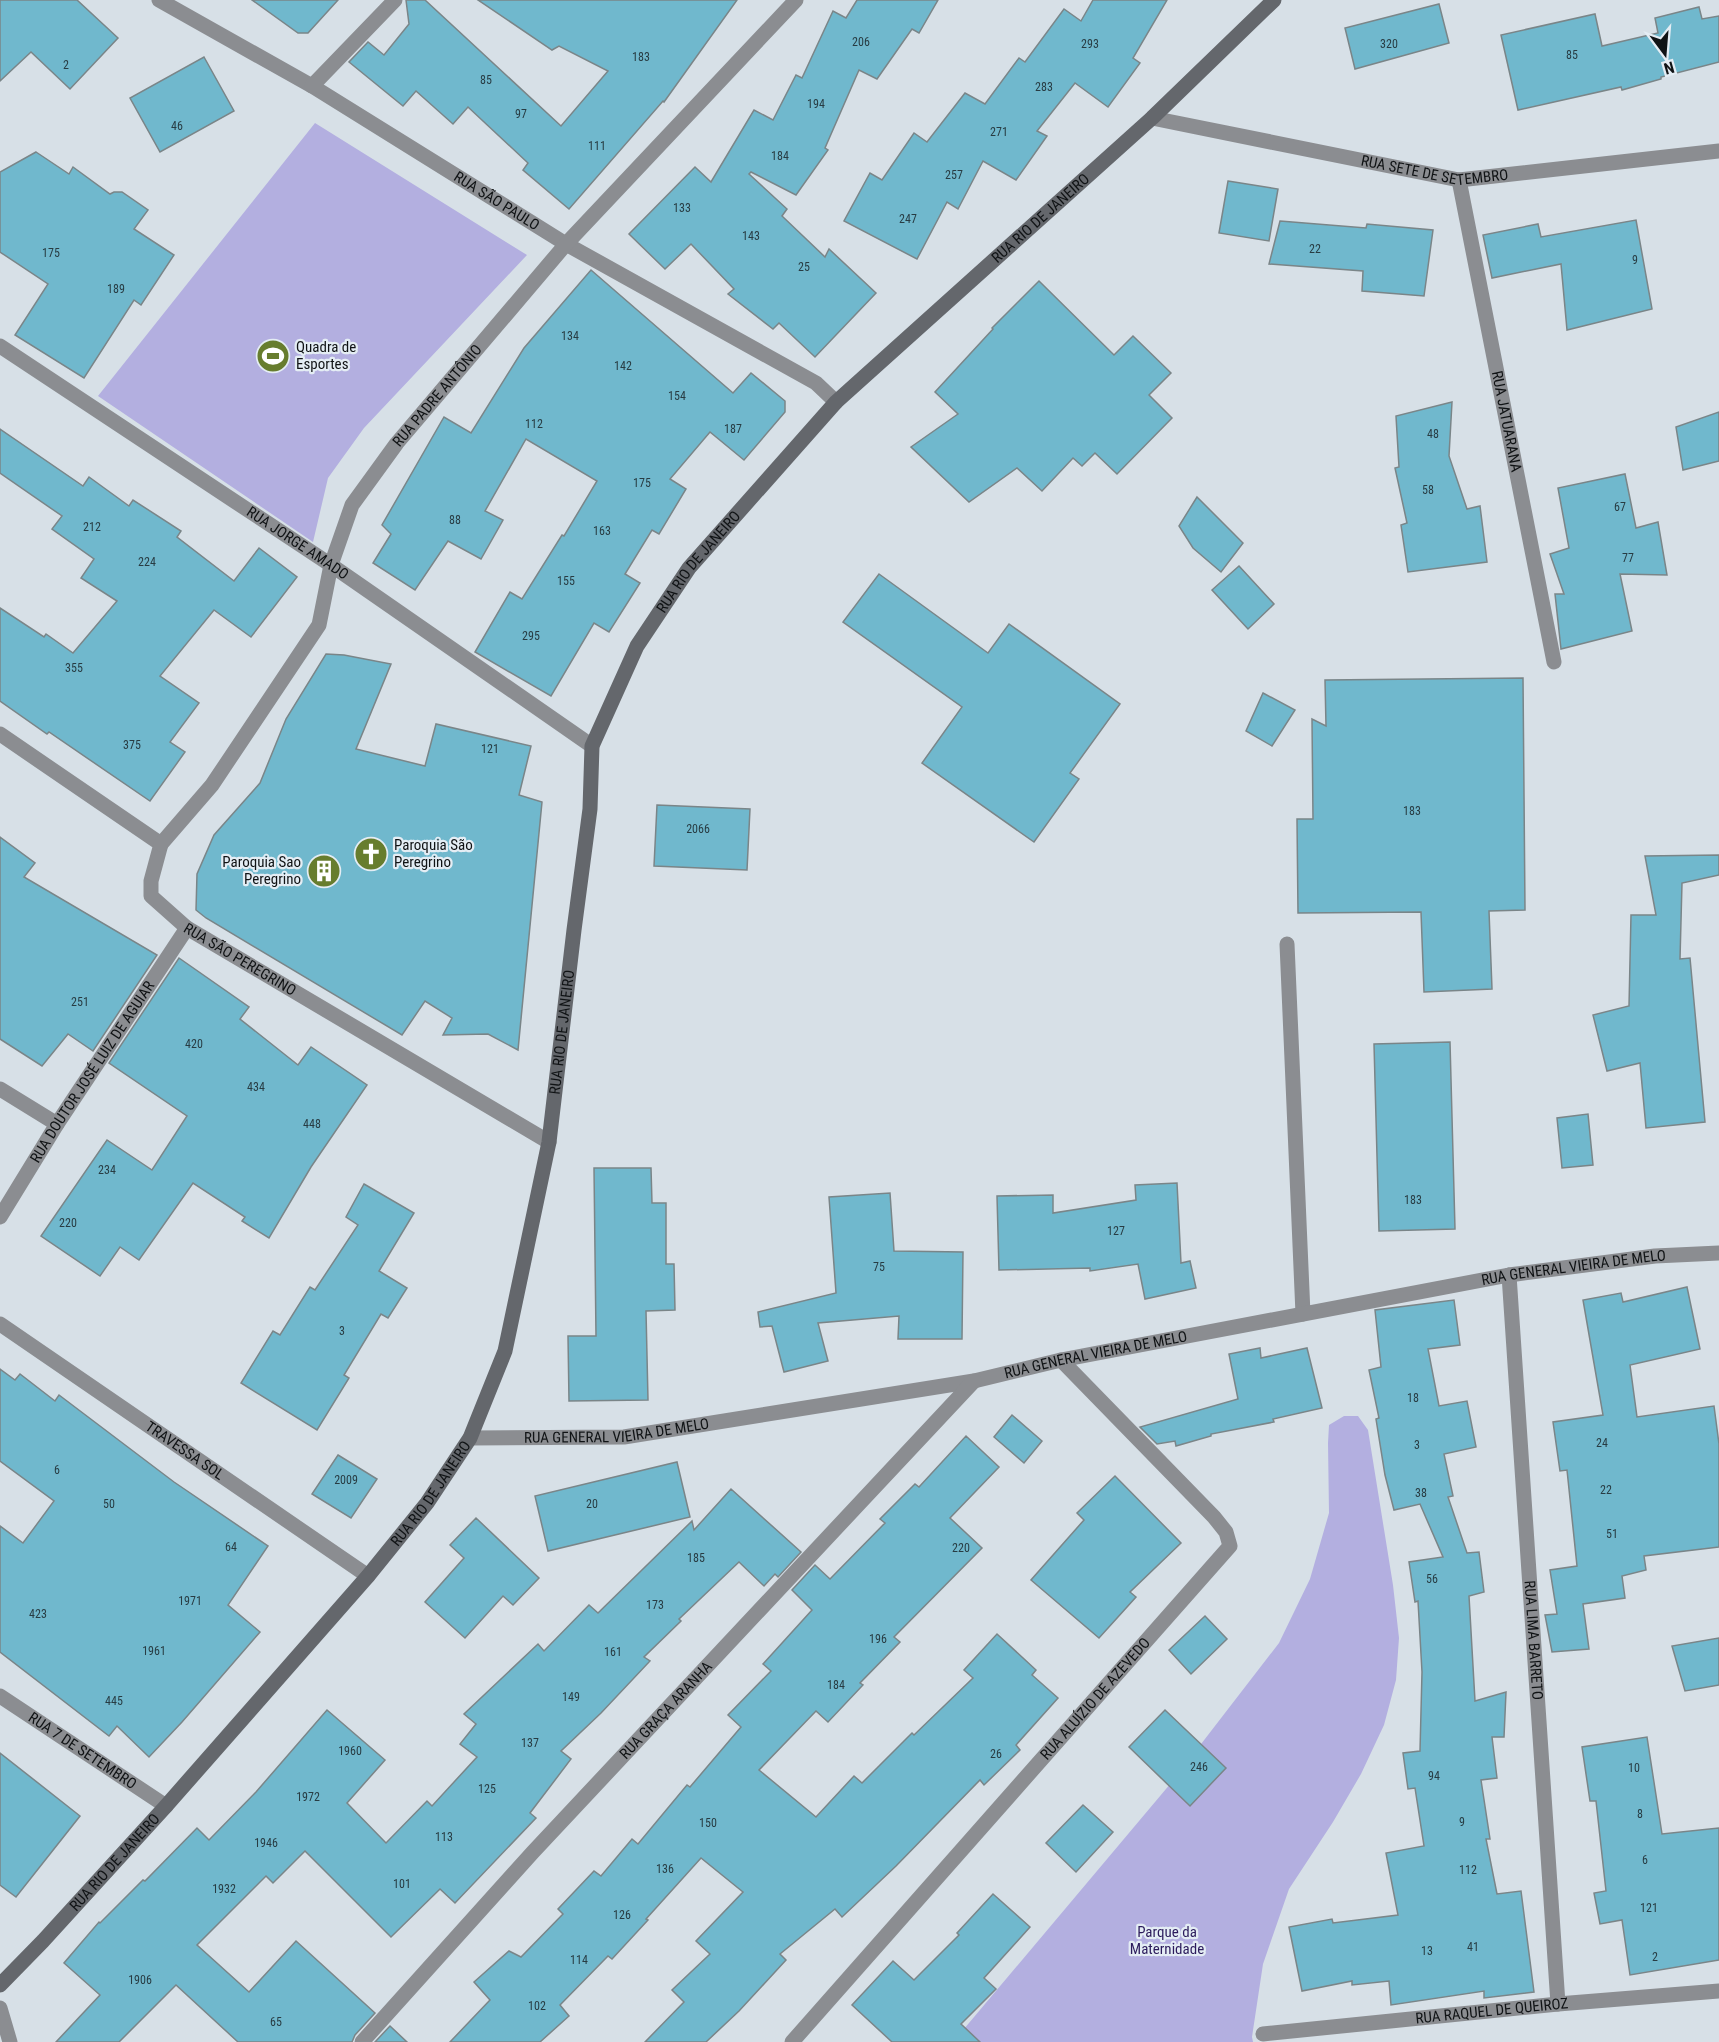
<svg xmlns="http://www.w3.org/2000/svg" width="1719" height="2042" font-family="'Roboto Condensed',sans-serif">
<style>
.green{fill:#b3afe0}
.building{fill:#70b8cd;stroke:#7a8588;stroke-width:1.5}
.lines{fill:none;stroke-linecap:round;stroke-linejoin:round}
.service{stroke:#8b8d91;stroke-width:15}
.minor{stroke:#8b8d91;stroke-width:15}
.tertiary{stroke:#8b8d91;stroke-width:15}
.secondary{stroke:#64676c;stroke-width:15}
.labels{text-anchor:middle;stroke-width:4.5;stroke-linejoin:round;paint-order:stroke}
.number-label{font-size:12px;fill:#283c43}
.street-label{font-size:15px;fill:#101315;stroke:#e4edf4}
.poi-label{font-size:15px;fill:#101315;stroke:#e4edf4;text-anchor:start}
.park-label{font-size:15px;fill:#2c1c5c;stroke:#e4edf4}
</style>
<rect width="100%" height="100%" fill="#d7e0e7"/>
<g class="green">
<polygon points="315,123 527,255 364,428 328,478 313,542 98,396"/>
<polygon points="1344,1416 1358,1416 1368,1430 1393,1585 1399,1638 1396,1680 1384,1725 1361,1774 1333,1822 1289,1889 1263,1964 1252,2037 1253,2042 953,2042 1171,1783 1279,1643 1310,1579 1329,1513 1328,1443 1329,1425"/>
</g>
<g class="building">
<polygon points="0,0 77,0 118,38 70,89 31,52 0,81"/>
<polygon points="252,0 338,0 308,33 298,33"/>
<polygon points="406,0 425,0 561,126 608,71 559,46 552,50 478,0 737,0 664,102 663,101 569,209 523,170 528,163 468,107 453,124 416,91 403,106 349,62 368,42 384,55 409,24"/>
<polygon points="857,0 938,0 919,33 912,29 877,79 859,70 825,148 828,150 796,195 751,172 749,174 787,209 782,216 825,257 829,249 876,293 815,357 779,323 773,329 728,294 734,289 691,244 665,269 629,234 695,167 711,182 754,110 773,120 796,75 802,78 833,11 846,18"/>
<polygon points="1093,0 1167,0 1133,58 1140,63 1108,107 1075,83 1037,131 1047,136 1016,180 983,161 958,209 947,202 917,259 844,221 870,173 882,180 914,133 927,142 965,93 985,104 1019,58 1025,62 1064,9 1081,21"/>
<polygon points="1439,4 1449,43 1355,69 1345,28"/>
<polygon points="1699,7 1702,19 1719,16 1719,62 1661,77 1661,79 1622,90 1621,87 1518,110 1501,35 1595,14 1602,46 1658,33 1655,18"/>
<polygon points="204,57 234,111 160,152 130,98"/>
<polygon points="36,152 69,174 73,167 110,194 114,192 122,192 148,210 134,229 174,255 141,305 134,300 84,378 15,335 48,284 0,252 0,172"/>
<polygon points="1228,181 1278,189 1269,241 1219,233"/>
<polygon points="1636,220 1652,309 1567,330 1561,264 1492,278 1483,235 1538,224 1541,237"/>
<polygon points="1280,221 1366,228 1367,224 1433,230 1424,296 1362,291 1363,271 1269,264"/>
<polygon points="591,270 733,393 751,373 785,401 785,412 744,460 710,432 670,479 686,489 659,534 652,530 625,574 640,583 609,632 594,623 551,696 475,652 510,592 522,599 562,535 564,536 597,481 526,439 485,511 503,520 481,559 448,541 415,590 373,563 391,534 382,525 444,417 471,433 524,348"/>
<polygon points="1039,281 1114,355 1133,336 1171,373 1149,395 1172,418 1117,474 1095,453 1082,466 1073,458 1042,491 1017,468 969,502 911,447 958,414 935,392 993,329 992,328"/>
<polygon points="1452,402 1449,456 1467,509 1480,506 1487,562 1408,572 1401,525 1407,523 1395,468 1399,467 1396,416"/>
<polygon points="1719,412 1719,461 1683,470 1676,427"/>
<polygon points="0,429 83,486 89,477 129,506 133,500 181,531 177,537 234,581 259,548 297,577 251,637 214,610 160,676 199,703 170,742 185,752 150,801 49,732 47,734 0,701 0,608 44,637 46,634 73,653 117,601 81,578 94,559 52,529 62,516 0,473"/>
<polygon points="1625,474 1636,528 1658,522 1667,575 1620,574 1632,631 1561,649 1555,594 1564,594 1550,554 1569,548 1558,488"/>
<polygon points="1197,497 1243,543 1221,572 1193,548 1179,526"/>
<polygon points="1239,566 1274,604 1248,629 1212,590"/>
<polygon points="879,574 988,653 1009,624 1120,704 1070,773 1079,779 1034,842 922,763 962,707 843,622"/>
<polygon points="326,654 344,655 391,664 356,749 425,766 436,724 531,746 519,795 542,802 518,1050 488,1034 443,1035 452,1018 425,1001 402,1035 206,918 196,910 197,874 214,835 260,783 286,719"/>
<polygon points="1523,678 1525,910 1489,911 1492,989 1424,992 1421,912 1298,913 1297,819 1313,819 1312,719 1326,726 1325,680"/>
<polygon points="1263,693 1295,710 1272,746 1246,731"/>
<polygon points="657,805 750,809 747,870 654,866"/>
<polygon points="0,837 35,863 24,877 157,955 93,1051 68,1034 42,1066 0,1039"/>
<polygon points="1719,855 1719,875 1682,883 1680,959 1690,958 1705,1122 1646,1128 1640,1063 1607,1071 1593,1015 1629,1006 1631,915 1656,915 1645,856"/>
<polygon points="179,958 249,1007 240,1019 298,1065 311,1047 367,1085 311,1167 269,1238 242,1221 245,1217 193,1183 139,1260 120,1247 100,1276 41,1236 107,1140 152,1170 187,1116 109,1063"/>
<polygon points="1450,1042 1455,1229 1379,1231 1374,1044"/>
<polygon points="1588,1114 1593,1165 1562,1168 1557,1118"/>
<polygon points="594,1168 651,1168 652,1203 666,1203 666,1264 674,1264 675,1310 646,1311 648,1400 569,1401 568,1336 596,1336"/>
<polygon points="1177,1183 1181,1263 1190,1261 1196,1288 1145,1299 1138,1264 1090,1271 1090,1268 999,1270 997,1196 1053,1195 1053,1213 1136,1200 1135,1185"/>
<polygon points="364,1184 414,1213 379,1271 407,1288 388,1318 381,1314 344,1375 349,1378 317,1430 241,1383 273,1331 280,1335 310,1287 315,1290 358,1225 346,1217"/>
<polygon points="890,1193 894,1251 963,1252 962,1339 898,1339 899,1316 818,1323 828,1361 784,1372 772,1326 760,1327 758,1312 836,1293 829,1197"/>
<polygon points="1687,1287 1700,1349 1630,1365 1637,1417 1714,1406 1719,1444 1719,1547 1644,1556 1646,1570 1622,1576 1625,1598 1583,1604 1589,1649 1552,1652 1545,1615 1557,1614 1550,1570 1577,1566 1567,1470 1560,1471 1553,1422 1603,1415 1583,1300 1621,1293 1623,1302"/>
<polygon points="1454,1300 1460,1345 1428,1349 1439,1406 1467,1401 1476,1447 1444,1454 1453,1496 1448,1497 1467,1553 1479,1552 1484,1592 1469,1596 1475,1701 1506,1692 1504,1737 1492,1737 1497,1778 1481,1780 1490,1839 1486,1839 1497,1894 1521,1891 1534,1992 1484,1998 1484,1991 1391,2005 1389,1981 1352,1985 1352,1981 1302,1991 1289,1927 1332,1919 1333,1923 1398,1915 1386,1853 1424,1846 1415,1788 1408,1789 1403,1753 1420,1751 1422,1672 1418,1601 1415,1602 1409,1562 1443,1557 1420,1504 1394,1510 1385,1475 1376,1419 1379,1418 1369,1370 1381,1367 1375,1310"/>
<polygon points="1260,1348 1261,1358 1307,1348 1322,1408 1273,1419 1274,1422 1211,1434 1211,1436 1176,1446 1175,1441 1157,1444 1140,1427 1238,1399 1229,1354"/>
<polygon points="0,1369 15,1380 20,1374 55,1401 59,1395 174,1482 268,1546 228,1605 260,1632 182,1722 149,1757 117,1726 109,1736 0,1652 0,1526 23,1543 54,1501 0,1461"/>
<polygon points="1012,1415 1042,1441 1024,1463 994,1437"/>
<polygon points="966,1436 999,1467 950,1518 982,1548 894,1637 900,1642 860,1683 863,1685 828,1722 816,1711 759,1770 816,1817 854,1776 862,1783 912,1733 914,1735 973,1678 964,1670 997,1634 1036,1670 1032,1675 1058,1698 1016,1745 1020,1750 984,1785 980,1780 896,1866 842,1917 835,1909 780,1954 786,1960 739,2011 706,2042 645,2042 684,2002 672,1990 710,1954 696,1941 743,1892 701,1858 646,1919 648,1920 612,1959 608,1956 560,2005 569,2016 540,2042 450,2042 490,2000 474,1982 509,1951 521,1957 563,1914 558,1909 594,1871 601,1876 632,1839 638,1844 687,1785 690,1787 741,1727 728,1715 771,1671 763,1664 812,1610 792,1590 815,1565 830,1579 885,1523 880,1519 915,1484 919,1487"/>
<polygon points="338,1455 377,1479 351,1518 312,1494"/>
<polygon points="677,1462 690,1517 548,1551 535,1496"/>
<polygon points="1115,1476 1181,1543 1130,1592 1136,1597 1099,1638 1031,1580 1084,1520 1077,1513"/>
<polygon points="731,1489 801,1552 778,1577 775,1574 764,1586 739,1562 679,1619 681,1621 644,1657 650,1661 601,1713 561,1751 571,1759 530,1813 536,1818 455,1903 440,1889 391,1937 305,1851 273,1883 266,1876 197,1945 249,1992 296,1941 375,2013 355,2035 352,2042 238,2042 176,1985 119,2042 56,2042 100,1995 64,1963 99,1922 100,1923 143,1880 145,1881 197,1828 209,1840 256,1792 327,1710 385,1760 347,1803 386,1843 427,1801 432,1806 477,1757 460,1744 476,1724 464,1714 538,1644 544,1651 589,1605 598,1613 692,1521 694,1530"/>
<polygon points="476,1518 539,1578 513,1605 503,1596 465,1638 425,1602 464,1558 450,1545"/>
<polygon points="1205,1616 1227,1639 1191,1674 1169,1650"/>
<polygon points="1719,1638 1719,1685 1685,1691 1672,1646"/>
<polygon points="1165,1710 1226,1768 1190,1806 1129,1747"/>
<polygon points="1647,1737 1662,1834 1719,1828 1719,1960 1630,1975 1622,1920 1600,1924 1594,1893 1606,1891 1596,1801 1590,1801 1582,1747"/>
<polygon points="0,1753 80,1816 16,1897 0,1885"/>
<polygon points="1083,1805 1113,1832 1076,1872 1046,1843"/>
<polygon points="993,1894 1030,1927 984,1978 996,1989 961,2024 980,2042 892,2042 852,2005 893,1961 914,1980 959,1935 957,1933"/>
<polygon points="390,2026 407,2042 375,2042"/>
</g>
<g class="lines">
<polyline class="service" points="1287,944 1303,1314"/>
<g class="minor">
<path id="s1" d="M159,0L312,86L566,244L816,383L836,402"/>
<polyline points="312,86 395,0"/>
<path id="s2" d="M1459,180L1554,662"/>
<path id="s3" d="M0,346L331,565L592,746"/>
<path id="s4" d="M0,734L161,844L151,881V896L187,928L549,1142"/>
<path id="s5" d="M161,844L212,785L319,625L331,565L352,505L397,443L566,244L796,0"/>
<polyline points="0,1089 57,1124"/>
<path id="s6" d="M0,1217L57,1124L187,928"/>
<path id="s7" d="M1509,1275L1558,2004"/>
<path id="s8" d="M0,1324L368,1576"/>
<path id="s9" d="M470,1438L624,1437L974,1381L1061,1360L1509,1275L1655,1256L1719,1253"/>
<path id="s10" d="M0,1696L166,1806"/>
<polyline points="0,2008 10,2042"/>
<path id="s11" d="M1263,2034L1558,2004L1719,1991"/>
<path id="s12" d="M362,2042L533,1852L974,1381"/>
<path id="s13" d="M792,2042L1230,1546L1226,1532L1214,1517L1061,1360"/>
</g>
<path class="tertiary" id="s14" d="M1152,118L1459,180L1719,151"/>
<path class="secondary" id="s15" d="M0,1985L43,1941L166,1806L368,1576L427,1503L470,1438L505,1351L549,1142L574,930L590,809L592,746L637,646L689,568L836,402L1152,118L1274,0"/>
</g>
<defs>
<g id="stadium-disc" transform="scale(1.725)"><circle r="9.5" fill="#677d2e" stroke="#e4edf4"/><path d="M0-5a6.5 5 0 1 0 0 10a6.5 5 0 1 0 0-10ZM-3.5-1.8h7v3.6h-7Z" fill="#fff"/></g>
<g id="church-disc" transform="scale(1.725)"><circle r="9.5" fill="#677d2e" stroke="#e4edf4"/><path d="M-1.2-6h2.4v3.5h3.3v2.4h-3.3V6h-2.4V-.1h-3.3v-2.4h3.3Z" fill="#fff"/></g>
<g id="building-disc" transform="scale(1.725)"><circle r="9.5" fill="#677d2e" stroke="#e4edf4"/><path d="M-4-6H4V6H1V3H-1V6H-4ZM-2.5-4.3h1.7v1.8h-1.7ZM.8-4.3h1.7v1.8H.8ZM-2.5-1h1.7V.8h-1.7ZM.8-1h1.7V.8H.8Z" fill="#fff"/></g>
</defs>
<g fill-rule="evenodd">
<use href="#stadium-disc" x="273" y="356"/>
<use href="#church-disc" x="371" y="854"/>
<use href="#building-disc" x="324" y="871"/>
</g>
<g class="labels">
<g class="number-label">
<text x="861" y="46">206</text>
<text x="1090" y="48">293</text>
<text x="1389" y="48">320</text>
<text x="1572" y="59">85</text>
<text x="641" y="61">183</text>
<text x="66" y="69">2</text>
<text x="486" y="84">85</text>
<text x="1044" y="91">283</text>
<text x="816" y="108">194</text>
<text x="521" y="118">97</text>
<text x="177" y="130">46</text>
<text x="999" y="136">271</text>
<text x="597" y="150">111</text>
<text x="780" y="160">184</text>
<text x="954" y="179">257</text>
<text x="682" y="212">133</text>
<text x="908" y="223">247</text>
<text x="751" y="240">143</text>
<text x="1315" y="253">22</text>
<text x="51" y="257">175</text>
<text x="1635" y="264">9</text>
<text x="804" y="271">25</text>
<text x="116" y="293">189</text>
<text x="570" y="340">134</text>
<text x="623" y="370">142</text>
<text x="677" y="400">154</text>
<text x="534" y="428">112</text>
<text x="733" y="433">187</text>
<text x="1433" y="438">48</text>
<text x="642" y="487">175</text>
<text x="1428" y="494">58</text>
<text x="1620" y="511">67</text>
<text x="455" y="524">88</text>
<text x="92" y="531">212</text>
<text x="602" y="535">163</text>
<text x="1628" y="562">77</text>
<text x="147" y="566">224</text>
<text x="566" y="585">155</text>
<text x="531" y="640">295</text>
<text x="74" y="672">355</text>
<text x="132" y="749">375</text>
<text x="490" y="753">121</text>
<text x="1412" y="815">183</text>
<text x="698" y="833">2066</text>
<text x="80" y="1006">251</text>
<text x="194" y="1048">420</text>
<text x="256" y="1091">434</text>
<text x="312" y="1128">448</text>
<text x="107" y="1174">234</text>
<text x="1413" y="1204">183</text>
<text x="68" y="1227">220</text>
<text x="1116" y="1235">127</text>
<text x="879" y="1271">75</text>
<text x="342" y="1335">3</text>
<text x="1413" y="1402">18</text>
<text x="1602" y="1447">24</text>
<text x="1417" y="1449">3</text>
<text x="57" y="1474">6</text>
<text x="346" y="1484">2009</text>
<text x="1606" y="1494">22</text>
<text x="1421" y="1497">38</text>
<text x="109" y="1508">50</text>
<text x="592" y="1508">20</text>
<text x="1612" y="1538">51</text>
<text x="231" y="1551">64</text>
<text x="961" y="1552">220</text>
<text x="696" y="1562">185</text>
<text x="1432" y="1583">56</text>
<text x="190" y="1605">1971</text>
<text x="655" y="1609">173</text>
<text x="38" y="1618">423</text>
<text x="878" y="1643">196</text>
<text x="154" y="1655">1961</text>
<text x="613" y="1656">161</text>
<text x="836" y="1689">184</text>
<text x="571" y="1701">149</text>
<text x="114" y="1705">445</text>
<text x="530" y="1747">137</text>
<text x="350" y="1755">1960</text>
<text x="996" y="1758">26</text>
<text x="1199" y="1771">246</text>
<text x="1634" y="1772">10</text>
<text x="1434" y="1780">94</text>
<text x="487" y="1793">125</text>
<text x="308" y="1801">1972</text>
<text x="1640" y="1818">8</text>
<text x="1462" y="1826">9</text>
<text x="708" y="1827">150</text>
<text x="444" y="1841">113</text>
<text x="266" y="1847">1946</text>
<text x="1645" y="1864">6</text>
<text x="665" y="1873">136</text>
<text x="1468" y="1874">112</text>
<text x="402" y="1888">101</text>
<text x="224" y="1893">1932</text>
<text x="1649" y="1912">121</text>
<text x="622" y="1919">126</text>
<text x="1473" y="1951">41</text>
<text x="1427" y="1955">13</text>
<text x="1655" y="1961">2</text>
<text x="579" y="1964">114</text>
<text x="140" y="1984">1906</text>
<text x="537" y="2010">102</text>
<text x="276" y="2026">65</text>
</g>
<g class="street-label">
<text dy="5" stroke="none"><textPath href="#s14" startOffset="288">RUA SETE DE SETEMBRO</textPath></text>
<text dy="5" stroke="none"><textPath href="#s1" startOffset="393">RUA SÃO PAULO</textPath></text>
<text dy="5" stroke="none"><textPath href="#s15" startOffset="2128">RUA RIO DE JANEIRO</textPath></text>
<text dy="5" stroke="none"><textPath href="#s5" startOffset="534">RUA PADRE ANTÔNIO</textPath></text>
<text dy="5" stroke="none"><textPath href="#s2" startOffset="246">RUA JATUARANA</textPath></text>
<text dy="5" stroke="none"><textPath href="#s3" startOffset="357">RUA JORGE AMADO</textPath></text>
<text dy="5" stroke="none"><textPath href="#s15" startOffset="1642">RUA RIO DE JANEIRO</textPath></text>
<text dy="5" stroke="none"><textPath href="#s4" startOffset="358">RUA SÃO PEREGRINO</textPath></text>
<text dy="5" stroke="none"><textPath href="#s15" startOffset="1140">RUA RIO DE JANEIRO</textPath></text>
<text dy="5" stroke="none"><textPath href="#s6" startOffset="172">RUA DOUTOR JOSÉ LUIZ DE AGUIAR</textPath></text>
<text dy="5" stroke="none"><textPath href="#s9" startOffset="1119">RUA GENERAL VIEIRA DE MELO</textPath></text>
<text dy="5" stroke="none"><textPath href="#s9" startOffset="633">RUA GENERAL VIEIRA DE MELO</textPath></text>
<text dy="5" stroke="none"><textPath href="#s9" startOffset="147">RUA GENERAL VIEIRA DE MELO</textPath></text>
<text dy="5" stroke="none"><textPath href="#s8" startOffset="224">TRAVESSA SOL</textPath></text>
<text dy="5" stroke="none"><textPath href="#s15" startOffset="654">RUA RIO DE JANEIRO</textPath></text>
<text dy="5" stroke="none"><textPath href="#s7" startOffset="366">RUA LIMA BARRETO</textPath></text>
<text dy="5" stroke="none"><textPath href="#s13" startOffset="458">RUA ALUÍZIO DE AZEVEDO</textPath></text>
<text dy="5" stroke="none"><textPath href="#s12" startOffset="450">RUA GRAÇA ARANHA</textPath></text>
<text dy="5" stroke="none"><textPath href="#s10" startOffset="99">RUA 7 DE SETEMBRO</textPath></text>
<text dy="5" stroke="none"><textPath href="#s15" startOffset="168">RUA RIO DE JANEIRO</textPath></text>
<text dy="5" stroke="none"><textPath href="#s11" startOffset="230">RUA RAQUEL DE QUEIROZ</textPath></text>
</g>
<g class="poi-label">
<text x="296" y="352">Quadra de<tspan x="296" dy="17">Esportes</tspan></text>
<text x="394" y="850">Paroquia São<tspan x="394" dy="17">Peregrino</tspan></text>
<text x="301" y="867" text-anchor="end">Paroquia Sao<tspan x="301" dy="17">Peregrino</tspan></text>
</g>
<g class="park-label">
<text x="1167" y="1937">Parque da<tspan x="1167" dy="17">Maternidade</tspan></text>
</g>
</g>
<g transform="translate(1665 54) rotate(164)" stroke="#e4edf4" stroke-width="4.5" paint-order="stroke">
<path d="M0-4.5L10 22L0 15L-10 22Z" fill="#101315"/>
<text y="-9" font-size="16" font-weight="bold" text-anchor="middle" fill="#101315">N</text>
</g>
</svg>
